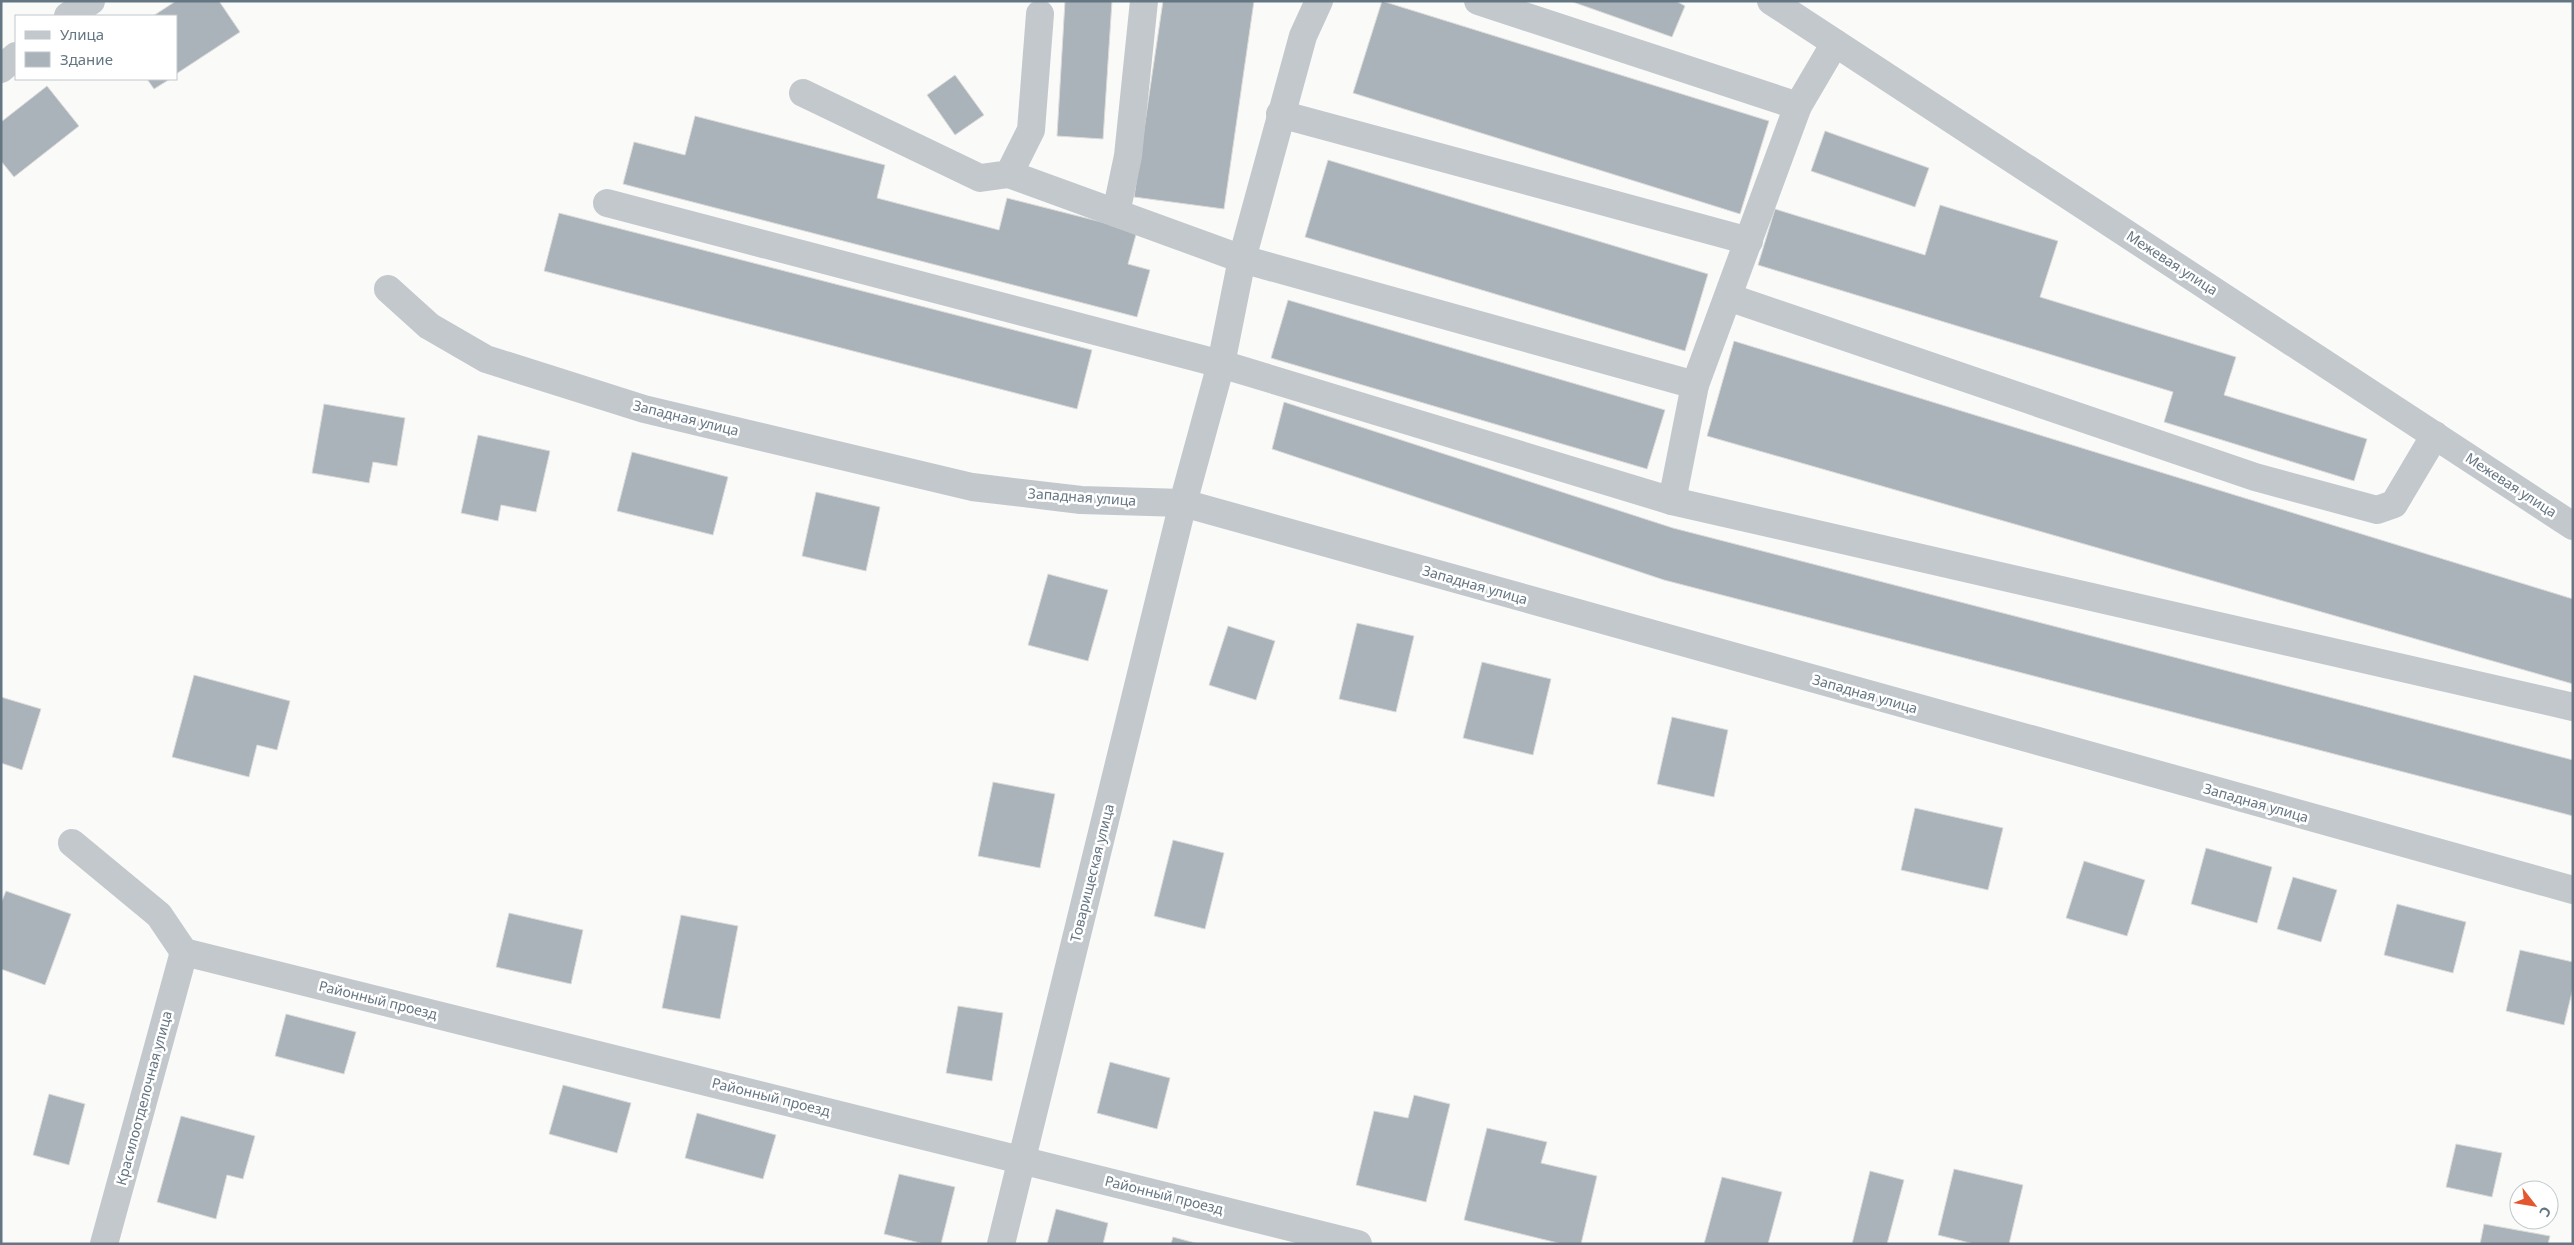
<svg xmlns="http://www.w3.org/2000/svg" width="2574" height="1245" font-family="'Noto Sans',sans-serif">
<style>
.building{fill:#aab3b9;stroke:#dcdcda}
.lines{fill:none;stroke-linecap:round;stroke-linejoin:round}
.minor{stroke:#c3c8cc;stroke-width:28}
.labels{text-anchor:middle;stroke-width:5;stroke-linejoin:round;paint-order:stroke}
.street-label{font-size:14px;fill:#657683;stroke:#fff}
</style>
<rect width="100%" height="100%" fill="#fafaf8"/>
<g class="building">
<polygon points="176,1 219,1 240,32 176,74 176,16 153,16"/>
<polygon points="1065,1 1112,1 1103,139 1057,136"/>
<polygon points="1163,1 1254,1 1224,209 1134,197"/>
<polygon points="1382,1 1769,121 1740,214 1353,93"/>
<polygon points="1570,1 1676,1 1685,6 1672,37"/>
<polygon points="955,75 984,115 955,135 927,95"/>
<polygon points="147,79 170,79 154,89"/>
<polygon points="47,86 79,126 14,177 1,161 1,122"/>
<polygon points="695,116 885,165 877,198 999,230 1007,198 1137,231 1128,264 1150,270 1137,317 623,184 634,142 685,155"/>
<polygon points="1825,131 1929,168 1915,207 1811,171"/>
<polygon points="1328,160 1708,274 1685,351 1305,237"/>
<polygon points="1940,205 2058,241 2040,297 2236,357 2224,395 2367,439 2354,481 2164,422 2173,392 1758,265 1775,209 1925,255"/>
<polygon points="559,213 1092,350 1077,409 544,271"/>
<polygon points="1288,300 1665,410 1647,469 1271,358"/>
<polygon points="1734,341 2573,599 2573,684 1707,436"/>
<polygon points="1284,402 1673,528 2573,760 2573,816 1664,580 1272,449"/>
<polygon points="324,404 405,418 397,466 373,462 369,483 312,473"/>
<polygon points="478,435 550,451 536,512 501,505 498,521 461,513"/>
<polygon points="632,452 728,477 713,535 617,511"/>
<polygon points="816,492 880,507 866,571 802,556"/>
<polygon points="1048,574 1108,590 1088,661 1028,645"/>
<polygon points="1357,623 1414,636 1396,712 1339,699"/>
<polygon points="1228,626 1275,641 1256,700 1209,685"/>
<polygon points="1482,662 1551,679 1533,755 1463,738"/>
<polygon points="194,675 290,701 277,750 257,745 249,777 172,757"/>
<polygon points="1,697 41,709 22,770 1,763"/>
<polygon points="1672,717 1728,730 1714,797 1657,784"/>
<polygon points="993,782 1055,794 1040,868 978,856"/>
<polygon points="1915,808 2003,828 1988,890 1901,870"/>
<polygon points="1173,840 1224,853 1205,929 1154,916"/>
<polygon points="2206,848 2272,867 2257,923 2191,904"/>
<polygon points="2084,861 2145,880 2127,936 2066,918"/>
<polygon points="2293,877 2337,890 2321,942 2277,929"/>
<polygon points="6,891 71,914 45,985 1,969 1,903"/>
<polygon points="2397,904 2466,922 2453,973 2384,955"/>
<polygon points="509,913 583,930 571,984 496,967"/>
<polygon points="681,915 738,926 720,1019 662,1008"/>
<polygon points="2520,950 2573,962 2573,988 2564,1025 2506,1011"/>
<polygon points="958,1006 1003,1013 992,1081 946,1073"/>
<polygon points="286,1014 356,1032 344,1074 275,1056"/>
<polygon points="1110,1062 1170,1078 1157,1129 1097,1113"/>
<polygon points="563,1085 631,1103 617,1153 549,1134"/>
<polygon points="49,1094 85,1104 69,1165 33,1155"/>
<polygon points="1414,1095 1450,1104 1426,1202 1356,1185 1374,1111 1408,1118"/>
<polygon points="697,1113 776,1135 763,1179 685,1158"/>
<polygon points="181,1116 255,1136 243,1179 227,1175 216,1219 157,1202"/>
<polygon points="1487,1128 1547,1142 1541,1163 1597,1176 1581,1244 1562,1244 1464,1220"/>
<polygon points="2456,1144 2502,1153 2492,1197 2446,1187"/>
<polygon points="1954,1169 2023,1185 2009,1244 1974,1244 1938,1235"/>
<polygon points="1870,1171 1904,1180 1887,1244 1852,1244"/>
<polygon points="899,1174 955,1187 941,1244 924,1244 884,1234"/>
<polygon points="1722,1177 1782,1192 1768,1244 1704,1244"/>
<polygon points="1056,1209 1108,1223 1103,1244 1047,1244"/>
<polygon points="2484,1224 2550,1236 2548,1244 2480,1244"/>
<polygon points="1173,1237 1199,1244 1171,1244"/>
</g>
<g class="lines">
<g class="minor">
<polyline points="1478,1 1798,106"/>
<polyline points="1771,1 2573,526"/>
<polyline points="68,16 91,1"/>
<polyline points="1,69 16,56"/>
<polyline points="803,93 980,178 1009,174 1031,130 1040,14"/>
<polyline points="1280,114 1749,241"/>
<polyline points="1009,174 1242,259 1695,385"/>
<polyline points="607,203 1221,364 1672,501 2573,707"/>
<polyline points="1116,213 1128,156 1144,1"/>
<polyline points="388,289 429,326 486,359 644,409 972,487 1081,500 1183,503 2573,890"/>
<polyline points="1728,297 2255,477 2377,510 2394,504 2435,435"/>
<polyline points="1672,501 1695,385 1798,106 1835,43"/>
<polyline points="72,843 159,915 184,952"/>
<polyline points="184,952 1358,1244"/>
<polyline points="104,1244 184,952"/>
<polyline points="1001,1244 1183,503 1221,364 1242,259 1303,36 1319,1"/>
</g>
</g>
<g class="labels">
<g class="street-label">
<text transform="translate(2172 263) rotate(33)" y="5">Межевая улица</text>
<text transform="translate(686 418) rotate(14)" y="5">Западная улица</text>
<text transform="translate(2511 485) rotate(33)" y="5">Межевая улица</text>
<text transform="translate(1082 497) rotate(4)" y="5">Западная улица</text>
<text transform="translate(1475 585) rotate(16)" y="5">Западная улица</text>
<text transform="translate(1865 694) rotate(16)" y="5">Западная улица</text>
<text transform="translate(2256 803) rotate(16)" y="5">Западная улица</text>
<text transform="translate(1092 873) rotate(-76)" y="5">Товарищеская улица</text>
<text transform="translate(378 1000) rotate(14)" y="5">Районный проезд</text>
<text transform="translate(771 1097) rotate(14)" y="5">Районный проезд</text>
<text transform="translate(144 1098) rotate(-75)" y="5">Красилоотделочная улица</text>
<text transform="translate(1164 1195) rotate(14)" y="5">Районный проезд</text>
</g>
</g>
<rect width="2574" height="1245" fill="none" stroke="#657683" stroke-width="5"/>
<rect x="15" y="15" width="162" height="65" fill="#ffffff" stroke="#c1c8cd"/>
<rect x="25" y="31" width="25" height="8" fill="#c3c8cc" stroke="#c1c8cd"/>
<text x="60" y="40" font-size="15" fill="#657683">Улица</text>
<rect x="25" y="52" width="25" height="15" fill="#aab3b9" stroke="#c1c8cd"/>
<text x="60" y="65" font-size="15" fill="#657683">Здание</text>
<g transform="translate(2534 1205) rotate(121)"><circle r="24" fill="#ffffff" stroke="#c1c8cd"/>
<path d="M0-4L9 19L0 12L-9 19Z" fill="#e4572e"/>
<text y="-8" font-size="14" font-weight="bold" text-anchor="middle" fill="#657683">С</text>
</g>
</svg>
